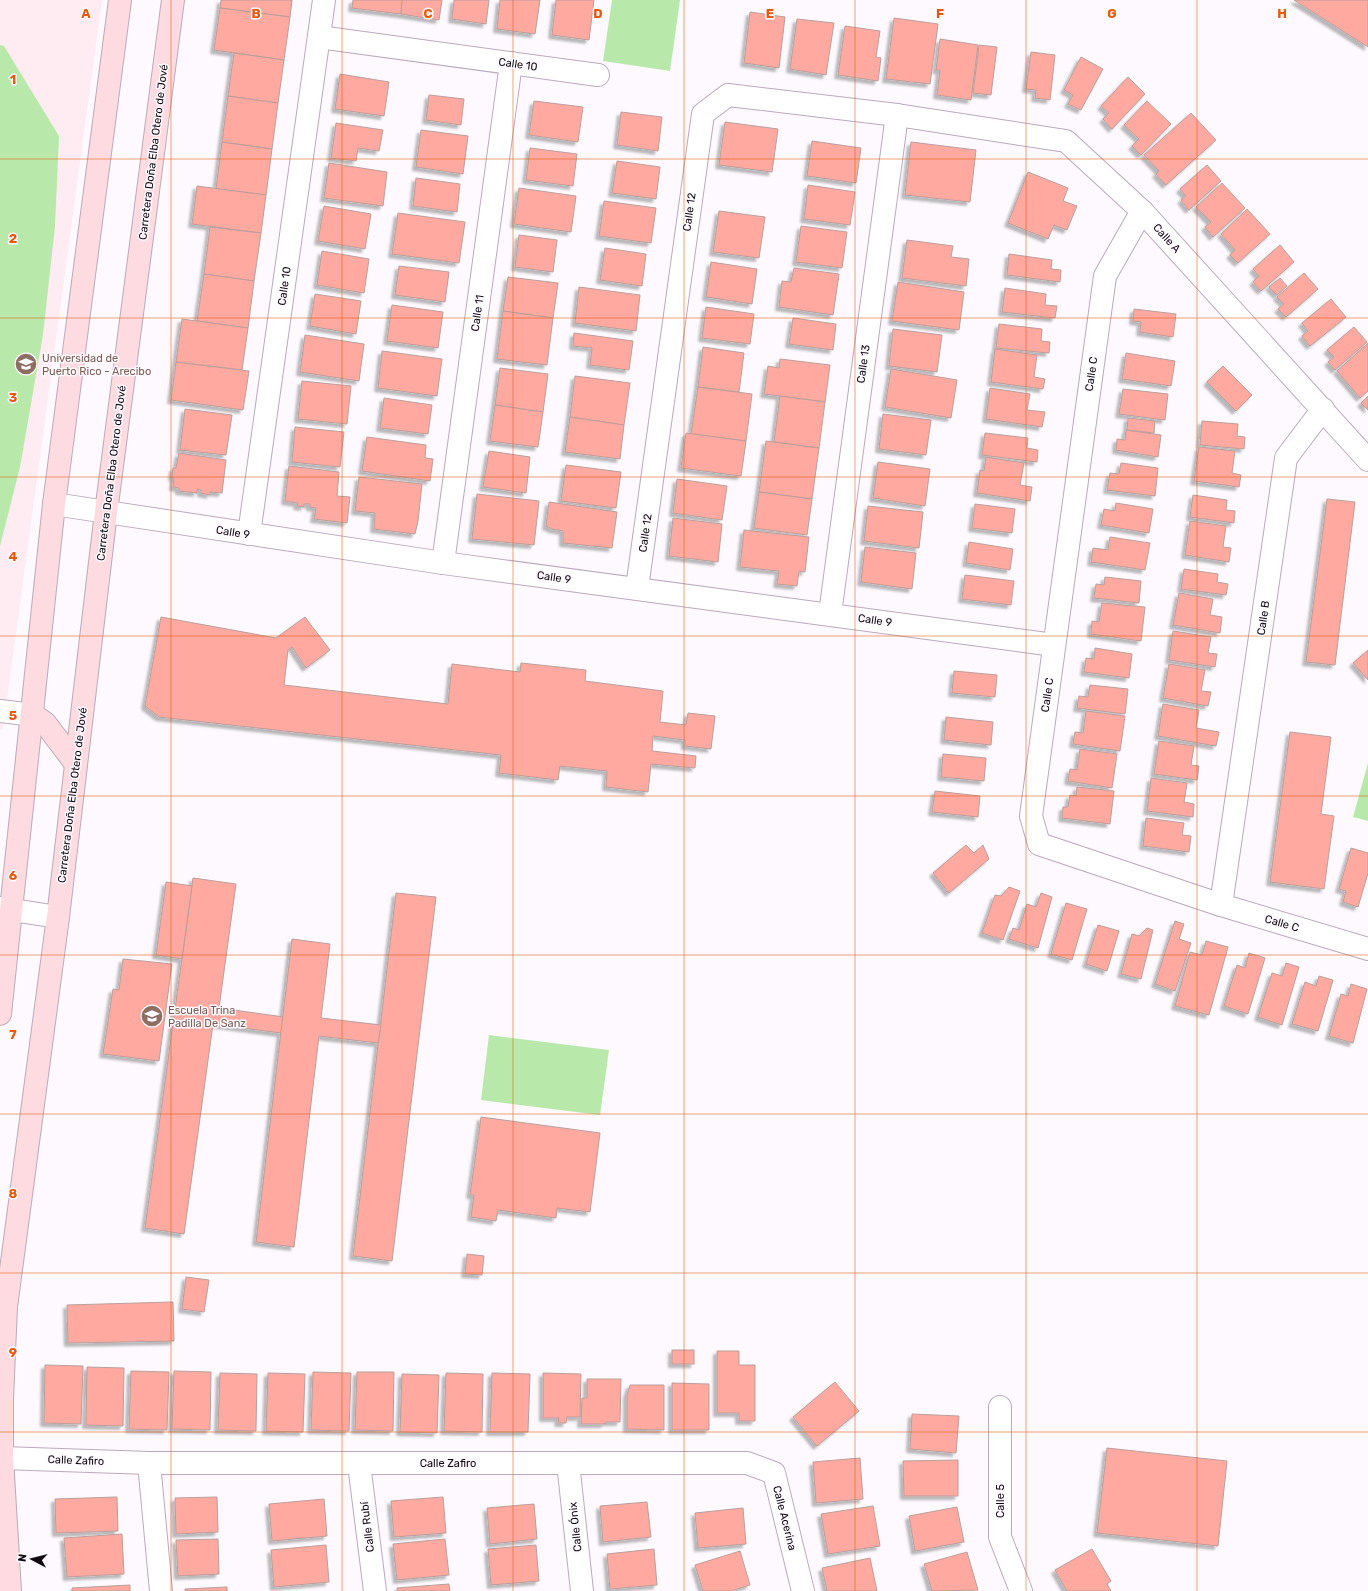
<svg xmlns="http://www.w3.org/2000/svg" width="1368" height="1591" font-family="Rubik,sans-serif">
<style>
.education{fill:#ffebf2}
.green{fill:#b8e9aa}
.building{fill:#ffa9a0;stroke:#ba9e9a;filter:url(#shadow)}
.lines{fill:none;stroke-linecap:round;stroke-linejoin:round}
.street-casing{stroke:#bba9bd;stroke-width:24}
.secondary-casing{stroke:#bba9bd;stroke-width:24}
.street{stroke:#fff;stroke-width:22}
.secondary{stroke:#fedbe0;stroke-width:22}
.grid{fill:none;stroke:#e8590c;stroke-width:1;stroke-opacity:0.55}
.labels{text-anchor:middle;stroke-width:3;stroke-linejoin:round;paint-order:stroke}
.street-label{font-size:11px;fill:#100a10;stroke:#fdf9fe}
.education-label{font-size:11px;fill:#785e54;stroke:#fdf9fe;text-anchor:start}
.grid-label{font-size:13px;text-anchor:middle;font-weight:bold;fill:#e8590c;stroke:#fdf9fe;stroke-width:3;stroke-linejoin:round;paint-order:stroke}
</style>
<defs>
<filter id="shadow"><feDropShadow dx="-3.5" dy="3.5" stdDeviation="1" flood-color="#0004"/></filter>
</defs>
<rect width="100%" height="100%" fill="#fdf9fe"/>
<polygon class="education" points="0,0 102,0 3,729 0,729"/>
<g class="green">
<polygon points="612,0 680,0 670,71 603,61"/>
<polygon points="0,45 4,46 59,136 55,226 43,335 20,467 0,546"/>
<polygon points="1368,763 1368,821 1353,817"/>
<polygon points="489,1035 609,1050 600,1115 481,1100"/>
</g>
<g class="building">
<polygon points="221,0 292,0 290,17 220,8"/>
<polygon points="353,0 402,0 401,14 352,8"/>
<polygon points="402,0 442,0 439,20 401,14"/>
<polygon points="454,0 489,0 486,24 452,19"/>
<polygon points="500,0 540,0 535,34 497,29"/>
<polygon points="556,0 594,0 589,40 552,35"/>
<polygon points="1294,0 1368,0 1368,47"/>
<polygon points="220,8 290,17 284,60 214,50"/>
<polygon points="750,12 785,17 779,68 744,63"/>
<polygon points="894,18 938,24 930,84 886,79"/>
<polygon points="797,19 834,23 826,75 790,69"/>
<polygon points="845,26 880,31 876,57 881,58 878,81 838,75"/>
<polygon points="940,39 978,45 971,100 937,95 940,70 936,70"/>
<polygon points="979,45 997,47 991,95 973,93"/>
<polygon points="1031,52 1055,55 1050,100 1035,98 1036,90 1026,89"/>
<polygon points="234,53 284,60 278,103 228,96"/>
<polygon points="1081,57 1103,69 1081,110 1068,104 1073,95 1064,90"/>
<polygon points="340,74 389,82 384,116 335,109"/>
<polygon points="1128,77 1145,94 1112,129 1103,119 1109,113 1101,106"/>
<polygon points="429,95 464,99 461,125 426,120"/>
<polygon points="228,96 278,103 272,149 222,142"/>
<polygon points="534,101 583,107 578,142 529,135"/>
<polygon points="1147,101 1171,124 1141,155 1132,146 1139,139 1124,125"/>
<polygon points="621,112 662,117 658,151 617,145"/>
<polygon points="1191,113 1216,140 1166,185 1156,174 1159,171 1144,155"/>
<polygon points="725,122 778,129 772,172 719,165"/>
<polygon points="336,123 383,130 379,151 358,148 356,161 331,158"/>
<polygon points="421,130 468,136 463,174 416,167"/>
<polygon points="812,141 861,148 856,183 807,176"/>
<polygon points="222,142 272,149 266,195 216,189"/>
<polygon points="911,142 976,150 970,202 905,195"/>
<polygon points="530,148 577,154 573,186 526,180"/>
<polygon points="617,161 660,167 656,199 612,193"/>
<polygon points="329,163 387,172 383,206 324,198"/>
<polygon points="1207,165 1221,181 1189,210 1181,200 1186,196 1180,189"/>
<polygon points="1028,172 1068,188 1063,201 1077,206 1067,230 1054,225 1048,239 1008,223"/>
<polygon points="416,178 460,184 457,212 413,206"/>
<polygon points="1222,183 1245,208 1213,237 1205,227 1211,222 1196,207"/>
<polygon points="808,185 855,192 850,225 804,219"/>
<polygon points="197,186 266,195 261,233 192,224"/>
<polygon points="519,188 576,196 571,232 514,224"/>
<polygon points="604,201 656,208 651,243 599,236"/>
<polygon points="324,206 371,214 365,249 318,241"/>
<polygon points="1247,209 1270,234 1238,263 1230,255 1235,250 1221,234"/>
<polygon points="719,211 765,217 759,258 713,252"/>
<polygon points="398,213 465,222 459,263 392,254"/>
<polygon points="801,226 847,232 842,268 796,262"/>
<polygon points="210,227 261,233 254,281 204,274"/>
<polygon points="519,235 557,240 553,272 515,267"/>
<polygon points="907,240 953,246 951,257 969,259 966,286 902,278"/>
<polygon points="1280,245 1294,262 1261,291 1253,282 1259,276 1253,269"/>
<polygon points="605,248 646,254 642,286 600,280"/>
<polygon points="322,251 369,259 364,293 317,285"/>
<polygon points="1009,254 1052,260 1051,269 1061,270 1060,282 1007,275"/>
<polygon points="711,262 757,269 752,304 706,297"/>
<polygon points="399,266 449,272 445,302 395,295"/>
<polygon points="794,268 839,274 833,315 779,307 782,281 791,282"/>
<polygon points="1304,273 1318,289 1286,317 1278,309 1284,304 1277,297"/>
<polygon points="204,274 254,281 248,328 197,321"/>
<polygon points="508,277 558,283 553,318 503,311"/>
<polygon points="1280,278 1287,286 1277,295 1269,287"/>
<polygon points="898,282 964,292 959,330 892,321"/>
<polygon points="579,287 640,295 636,331 575,323"/>
<polygon points="1005,288 1046,294 1045,305 1057,306 1055,318 1002,312"/>
<polygon points="315,294 361,301 356,334 310,326"/>
<polygon points="1331,299 1346,317 1310,346 1302,336 1308,331 1302,323"/>
<polygon points="392,305 443,312 438,348 387,341"/>
<polygon points="706,307 754,314 750,344 702,338"/>
<polygon points="1134,309 1176,314 1173,337 1140,332 1141,322 1133,321"/>
<polygon points="503,311 553,318 547,365 497,359"/>
<polygon points="793,318 836,324 833,350 789,344"/>
<polygon points="182,319 248,328 242,370 176,362"/>
<polygon points="999,324 1042,329 1041,341 1050,342 1049,353 996,348"/>
<polygon points="1354,327 1367,342 1335,370 1328,362 1334,357 1327,350"/>
<polygon points="893,329 942,335 937,372 889,366"/>
<polygon points="574,333 633,341 629,370 590,365 592,348 573,346"/>
<polygon points="305,335 364,344 359,381 300,372"/>
<polygon points="1368,343 1368,391 1360,398 1337,371"/>
<polygon points="703,347 744,353 739,392 698,387"/>
<polygon points="995,349 1037,355 1034,377 1045,379 1043,389 991,382"/>
<polygon points="382,351 442,359 437,396 378,388"/>
<polygon points="1126,353 1175,361 1171,386 1122,379"/>
<polygon points="780,359 830,365 825,402 764,394 768,366 779,368"/>
<polygon points="176,362 249,371 243,410 171,400"/>
<polygon points="1223,366 1252,395 1236,411 1207,382"/>
<polygon points="500,368 548,374 543,412 495,405"/>
<polygon points="891,369 957,380 951,418 885,407"/>
<polygon points="575,376 630,383 624,425 570,417"/>
<polygon points="302,381 351,386 347,424 298,419"/>
<polygon points="698,387 752,394 746,441 691,434"/>
<polygon points="990,388 1030,394 1027,410 1045,412 1042,427 986,419"/>
<polygon points="1123,389 1168,394 1165,420 1119,414"/>
<polygon points="780,396 825,402 819,448 774,442"/>
<polygon points="1368,396 1368,410 1361,403"/>
<polygon points="384,398 432,405 428,434 380,428"/>
<polygon points="495,405 543,412 538,447 490,441"/>
<polygon points="185,409 232,415 226,455 180,450"/>
<polygon points="883,414 931,420 926,455 879,449"/>
<polygon points="570,417 624,425 620,459 565,452"/>
<polygon points="1128,418 1155,421 1154,433 1127,430"/>
<polygon points="1202,421 1238,424 1237,436 1245,437 1244,449 1200,445"/>
<polygon points="295,427 344,432 340,467 292,462"/>
<polygon points="1126,430 1161,435 1158,457 1116,450 1117,439 1125,440"/>
<polygon points="686,433 746,441 741,476 681,468"/>
<polygon points="985,433 1028,438 1027,448 1038,450 1037,462 982,455"/>
<polygon points="367,437 426,445 425,458 433,459 430,481 362,471"/>
<polygon points="766,441 819,448 812,499 759,492"/>
<polygon points="1199,447 1235,451 1232,473 1241,475 1239,487 1194,481"/>
<polygon points="489,451 530,457 526,493 483,487"/>
<polygon points="179,453 226,460 222,493 210,492 210,495 201,493 201,490 197,489 197,493 179,491 179,488 173,487 174,478 172,477 173,468 176,468"/>
<polygon points="986,457 1024,463 1020,485 1032,487 1030,501 977,493 980,470 984,471"/>
<polygon points="878,462 930,469 925,506 873,498"/>
<polygon points="1121,463 1158,468 1155,496 1107,490 1110,473 1119,474"/>
<polygon points="566,465 621,472 616,508 561,501"/>
<polygon points="289,466 339,472 337,496 350,497 347,523 314,519 316,508 310,507 310,504 304,504 304,507 297,506 298,503 285,501"/>
<polygon points="359,477 422,484 418,521 415,534 374,529 375,513 355,511"/>
<polygon points="677,479 727,486 722,520 673,513"/>
<polygon points="759,492 812,499 807,535 754,528"/>
<polygon points="477,494 539,501 534,545 472,539"/>
<polygon points="1193,495 1227,500 1226,510 1235,511 1234,523 1190,517"/>
<polygon points="1327,499 1355,502 1335,665 1306,662"/>
<polygon points="549,502 617,512 612,548 563,543 563,531 552,529 546,526"/>
<polygon points="1116,503 1153,509 1149,533 1101,525 1104,509 1115,511"/>
<polygon points="975,504 1015,509 1012,533 972,528"/>
<polygon points="868,506 923,512 919,548 864,541"/>
<polygon points="673,518 722,524 718,562 669,556"/>
<polygon points="1190,521 1226,526 1223,547 1231,548 1229,562 1185,555"/>
<polygon points="744,530 809,537 805,572 799,571 797,586 777,584 779,571 740,567"/>
<polygon points="1110,537 1150,543 1145,570 1091,562 1093,548 1108,550"/>
<polygon points="969,542 1013,549 1010,570 966,563"/>
<polygon points="865,547 916,553 912,589 861,582"/>
<polygon points="1184,569 1218,574 1217,582 1228,584 1226,595 1181,589"/>
<polygon points="965,575 1014,581 1011,605 962,599"/>
<polygon points="1105,577 1141,581 1139,603 1094,598 1096,584 1104,585"/>
<polygon points="1179,593 1213,599 1210,615 1222,617 1220,633 1173,625"/>
<polygon points="1102,603 1145,607 1141,641 1091,634 1092,621 1099,622"/>
<polygon points="161,617 276,638 305,617 330,650 306,668 292,647 288,650 284,685 448,704 452,664 520,672 521,663 586,670 585,681 663,691 660,722 686,725 688,713 715,716 711,749 685,746 685,740 653,736 652,751 696,756 695,768 651,764 648,792 606,787 607,771 560,766 558,780 499,773 501,755 159,717 145,706"/>
<polygon points="1173,631 1211,637 1208,653 1217,654 1215,667 1169,660"/>
<polygon points="1095,648 1132,654 1129,678 1084,672 1086,658 1094,659"/>
<polygon points="1368,650 1368,680 1353,663"/>
<polygon points="1169,664 1205,670 1201,691 1211,692 1208,706 1163,698"/>
<polygon points="954,671 997,675 995,697 952,693"/>
<polygon points="1090,685 1128,689 1125,714 1077,708 1079,696 1088,697"/>
<polygon points="1163,704 1199,710 1196,728 1219,732 1216,746 1158,736"/>
<polygon points="1086,711 1125,716 1120,751 1073,744 1075,732 1083,733"/>
<polygon points="946,717 993,722 991,745 944,740"/>
<polygon points="1290,732 1331,737 1321,814 1334,816 1324,889 1270,882"/>
<polygon points="1159,741 1194,746 1191,765 1199,766 1197,780 1154,774"/>
<polygon points="1080,749 1117,754 1112,788 1068,781 1070,769 1077,770"/>
<polygon points="943,754 986,758 984,781 941,777"/>
<polygon points="1151,778 1187,783 1184,802 1194,804 1193,817 1147,811"/>
<polygon points="1077,787 1114,791 1110,824 1062,818 1063,807 1068,807 1070,795 1076,796"/>
<polygon points="935,791 980,796 978,817 932,812"/>
<polygon points="1146,818 1184,823 1182,835 1191,836 1189,852 1143,846"/>
<polygon points="966,845 974,853 983,845 989,859 949,893 933,873"/>
<polygon points="1351,848 1368,853 1368,873 1358,907 1343,902 1346,891 1339,889"/>
<polygon points="193,878 236,884 219,1008 284,1017 281,1033 213,1024 184,1234 145,1228"/>
<polygon points="166,882 192,886 182,959 156,955"/>
<polygon points="1009,887 1020,891 1003,940 982,933 995,895 1001,896"/>
<polygon points="396,893 436,897 392,1261 353,1256"/>
<polygon points="1041,893 1052,897 1038,948 1009,939 1013,928 1019,930 1027,904 1036,907"/>
<polygon points="1066,903 1087,909 1072,960 1051,954"/>
<polygon points="1175,921 1184,924 1179,939 1191,943 1175,991 1155,984"/>
<polygon points="1098,925 1119,931 1107,971 1086,964"/>
<polygon points="1147,928 1153,930 1141,979 1121,974 1132,934 1139,936"/>
<polygon points="292,939 330,944 321,1018 381,1025 378,1043 319,1036 294,1247 256,1242"/>
<polygon points="1206,941 1228,947 1209,1015 1175,1006 1190,952 1202,955"/>
<polygon points="1249,953 1265,958 1248,1014 1224,1006 1237,965 1245,968"/>
<polygon points="123,959 172,964 159,1061 103,1054 113,989 119,990"/>
<polygon points="1286,963 1299,967 1282,1025 1258,1017 1272,973 1282,976"/>
<polygon points="1319,976 1333,980 1318,1031 1292,1024 1305,982 1316,986"/>
<polygon points="1351,984 1367,989 1353,1043 1329,1036 1341,994 1348,996"/>
<polygon points="481,1117 600,1133 590,1212 557,1208 556,1218 498,1210 496,1221 471,1217 474,1195 470,1195"/>
<polygon points="467,1254 484,1256 482,1275 465,1274"/>
<polygon points="186,1277 209,1280 204,1312 182,1309"/>
<polygon points="173,1302 174,1341 68,1343 67,1305"/>
<rect x="672" y="1350" width="22" height="14"/>
<polygon points="717,1351 739,1351 739,1365 755,1365 755,1421 739,1421 739,1413 717,1413"/>
<polygon points="45,1365 83,1366 81,1424 44,1423"/>
<polygon points="87,1367 124,1368 123,1426 86,1425"/>
<polygon points="131,1371 169,1372 167,1430 129,1429"/>
<polygon points="174,1371 211,1372 210,1430 172,1429"/>
<polygon points="313,1372 351,1373 349,1431 311,1430"/>
<polygon points="357,1372 394,1372 393,1431 355,1430"/>
<polygon points="220,1373 257,1374 256,1431 218,1430"/>
<polygon points="268,1373 305,1374 303,1432 266,1431"/>
<polygon points="446,1373 483,1374 482,1432 444,1431"/>
<polygon points="492,1373 530,1374 528,1432 490,1432"/>
<polygon points="543,1373 581,1374 580,1417 567,1417 566,1423 558,1423 559,1418 543,1418"/>
<polygon points="402,1374 439,1375 437,1433 400,1432"/>
<polygon points="587,1379 621,1379 620,1422 606,1422 604,1424 581,1424 582,1398 587,1398"/>
<polygon points="835,1382 859,1411 817,1446 793,1417"/>
<polygon points="672,1383 709,1384 709,1430 672,1430"/>
<polygon points="630,1385 664,1385 664,1430 627,1429 627,1395"/>
<polygon points="912,1414 959,1416 956,1453 910,1449"/>
<polygon points="1107,1448 1227,1461 1218,1546 1097,1533"/>
<polygon points="860,1458 863,1499 816,1503 813,1462"/>
<polygon points="958,1460 958,1496 904,1496 903,1461"/>
<polygon points="117,1497 118,1531 56,1533 55,1499"/>
<polygon points="217,1497 218,1532 176,1534 175,1498"/>
<polygon points="443,1497 446,1533 394,1537 391,1501"/>
<polygon points="324,1499 327,1536 272,1541 269,1504"/>
<polygon points="647,1502 651,1537 603,1542 600,1506"/>
<polygon points="534,1504 537,1539 490,1544 487,1508"/>
<polygon points="873,1506 880,1546 828,1554 821,1514"/>
<polygon points="957,1507 964,1542 915,1551 909,1516"/>
<polygon points="743,1508 746,1544 698,1548 695,1513"/>
<polygon points="122,1534 124,1574 67,1577 64,1538"/>
<polygon points="218,1539 219,1574 178,1576 176,1540"/>
<polygon points="445,1539 449,1575 397,1580 393,1544"/>
<polygon points="326,1545 329,1582 274,1587 271,1550"/>
<polygon points="536,1545 539,1581 491,1585 488,1549"/>
<polygon points="654,1549 657,1585 610,1589 607,1554"/>
<polygon points="1092,1549 1111,1581 1107,1584 1111,1591 1067,1591 1055,1570"/>
<polygon points="740,1551 750,1585 731,1591 703,1591 695,1565"/>
<polygon points="967,1552 978,1590 932,1591 924,1564"/>
<polygon points="870,1558 877,1591 827,1591 822,1568"/>
<polygon points="449,1584 450,1591 397,1591 397,1588"/>
<polygon points="130,1585 130,1591 72,1591 72,1588"/>
<polygon points="227,1587 227,1591 185,1591 185,1589"/>
</g>
<g class="lines">
<g class="street-casing">
<g id="street">
<polyline points="319,37 598,75"/>
<polyline points="1142,211 1105,276 1031,816 1039,844 1221,905 1368,949"/>
<polyline points="54,504 443,563 1054,645"/>
<polyline points="249,534 324,0"/>
<polyline points="443,563 511,63"/>
<polyline points="637,588 703,114 728,95 897,115 1066,141 1142,211 1368,460"/>
<polyline points="830,614 897,115"/>
<polyline points="0,711 33,715"/>
<polyline points="1221,905 1286,458 1323,409"/>
<polyline points="0,908 58,917"/>
<polyline points="1000,1407 1000,1537 1021,1591"/>
<polyline points="2,1458 149,1463 747,1463 774,1473 803,1591"/>
<polyline points="149,1463 161,1591"/>
<polyline points="568,1463 582,1591"/>
<polyline points="359,1464 375,1591"/>
</g>
</g>
<g class="secondary-casing">
<g id="secondary">
<polyline points="33,715 45,723 76,764"/>
<polyline points="0,1014 54,504 120,0"/>
<polyline points="10,1591 2,1458 2,1399 6,1307 58,917 106,512 173,0"/>
</g>
</g>
<use href="#street" class="street"/>
<use href="#secondary" class="secondary"/>
</g>
<path class="grid" d="M171,0V1591M342,0V1591M513,0V1591M684,0V1591M855,0V1591M1026,0V1591M1197,0V1591M0,159H1368M0,318H1368M0,477H1368M0,636H1368M0,796H1368M0,955H1368M0,1114H1368M0,1273H1368M0,1432H1368"/>
<defs>
<g id="university-disc" transform="scale(1.15)"><circle r="9.5" fill="#8d6e63" stroke="#fdf9fe"/><path d="M0-5L7-2L0 1L-7-2ZM-4 1L0 2.5L4 1V4Q0 6-4 4Z" fill="#fff"/></g>
<g id="school-disc" transform="scale(1.15)"><circle r="9.5" fill="#8d6e63" stroke="#fdf9fe"/><path d="M0-5L7-2L0 1L-7-2ZM-4 1L0 2.5L4 1V4Q0 6-4 4Z" fill="#fff"/></g>
</defs>
<g fill-rule="evenodd">
<use href="#university-disc" x="26" y="364"/>
<use href="#school-disc" x="152" y="1016"/>
</g>
<g class="labels">
<g class="street-label">
<text transform="translate(518 64) rotate(8)" y="4">Calle 10</text>
<text transform="translate(153 152) rotate(-83)" y="4">Carretera Doña Elba Otero de Jové</text>
<text transform="translate(689 212) rotate(-82)" y="4">Calle 12</text>
<text transform="translate(1167 238) rotate(48)" y="4">Calle A</text>
<text transform="translate(284 286) rotate(-82)" y="4">Calle 10</text>
<text transform="translate(477 313) rotate(-82)" y="4">Calle 11</text>
<text transform="translate(863 364) rotate(-82)" y="4">Calle 13</text>
<text transform="translate(1091 374) rotate(-82)" y="4">Calle C</text>
<text transform="translate(111 473) rotate(-83)" y="4">Carretera Doña Elba Otero de Jové</text>
<text transform="translate(233 532) rotate(9)" y="4">Calle 9</text>
<text transform="translate(645 533) rotate(-82)" y="4">Calle 12</text>
<text transform="translate(554 577) rotate(8)" y="4">Calle 9</text>
<text transform="translate(1263 618) rotate(-82)" y="4">Calle B</text>
<text transform="translate(875 620) rotate(8)" y="4">Calle 9</text>
<text transform="translate(1047 695) rotate(-82)" y="4">Calle C</text>
<text transform="translate(72 795) rotate(-83)" y="4">Carretera Doña Elba Otero de Jové</text>
<text transform="translate(1282 923) rotate(16)" y="4">Calle C</text>
<text transform="translate(76 1460) rotate(2)" y="4">Calle Zafiro</text>
<text x="448" y="1467">Calle Zafiro</text>
<text transform="translate(1000 1501) rotate(-90)" y="4">Calle 5</text>
<text transform="translate(785 1518) rotate(76)" y="4">Calle Acerina</text>
<text transform="translate(367 1527) rotate(-97)" y="4">Calle Rubí</text>
<text transform="translate(575 1527) rotate(-96)" y="4">Calle Ónix</text>
</g>
<g class="education-label">
<text x="42" y="362">Universidad de<tspan x="42" dy="13">Puerto Rico - Arecibo</tspan></text>
<text x="168" y="1014">Escuela Trina<tspan x="168" dy="13">Padilla De Sanz</tspan></text>
</g>
</g>
<g class="grid-label">
<text x="86" y="18">A</text>
<text x="256" y="18">B</text>
<text x="428" y="18">C</text>
<text x="598" y="18">D</text>
<text x="770" y="18">E</text>
<text x="940" y="18">F</text>
<text x="1112" y="18">G</text>
<text x="1282" y="18">H</text>
<text x="13" y="84">1</text>
<text x="13" y="243">2</text>
<text x="13" y="402">3</text>
<text x="13" y="561">4</text>
<text x="13" y="720">5</text>
<text x="13" y="880">6</text>
<text x="13" y="1039">7</text>
<text x="13" y="1198">8</text>
<text x="13" y="1357">9</text>
</g>
<g transform="translate(32 1559) rotate(277)" stroke="#fdf9fe" stroke-width="3" paint-order="stroke">
<path d="M0-3L7 15L0 10L-7 15Z" fill="#100a10"/>
<text y="-6" font-size="11" font-weight="bold" text-anchor="middle" fill="#100a10">N</text>
</g>
</svg>
